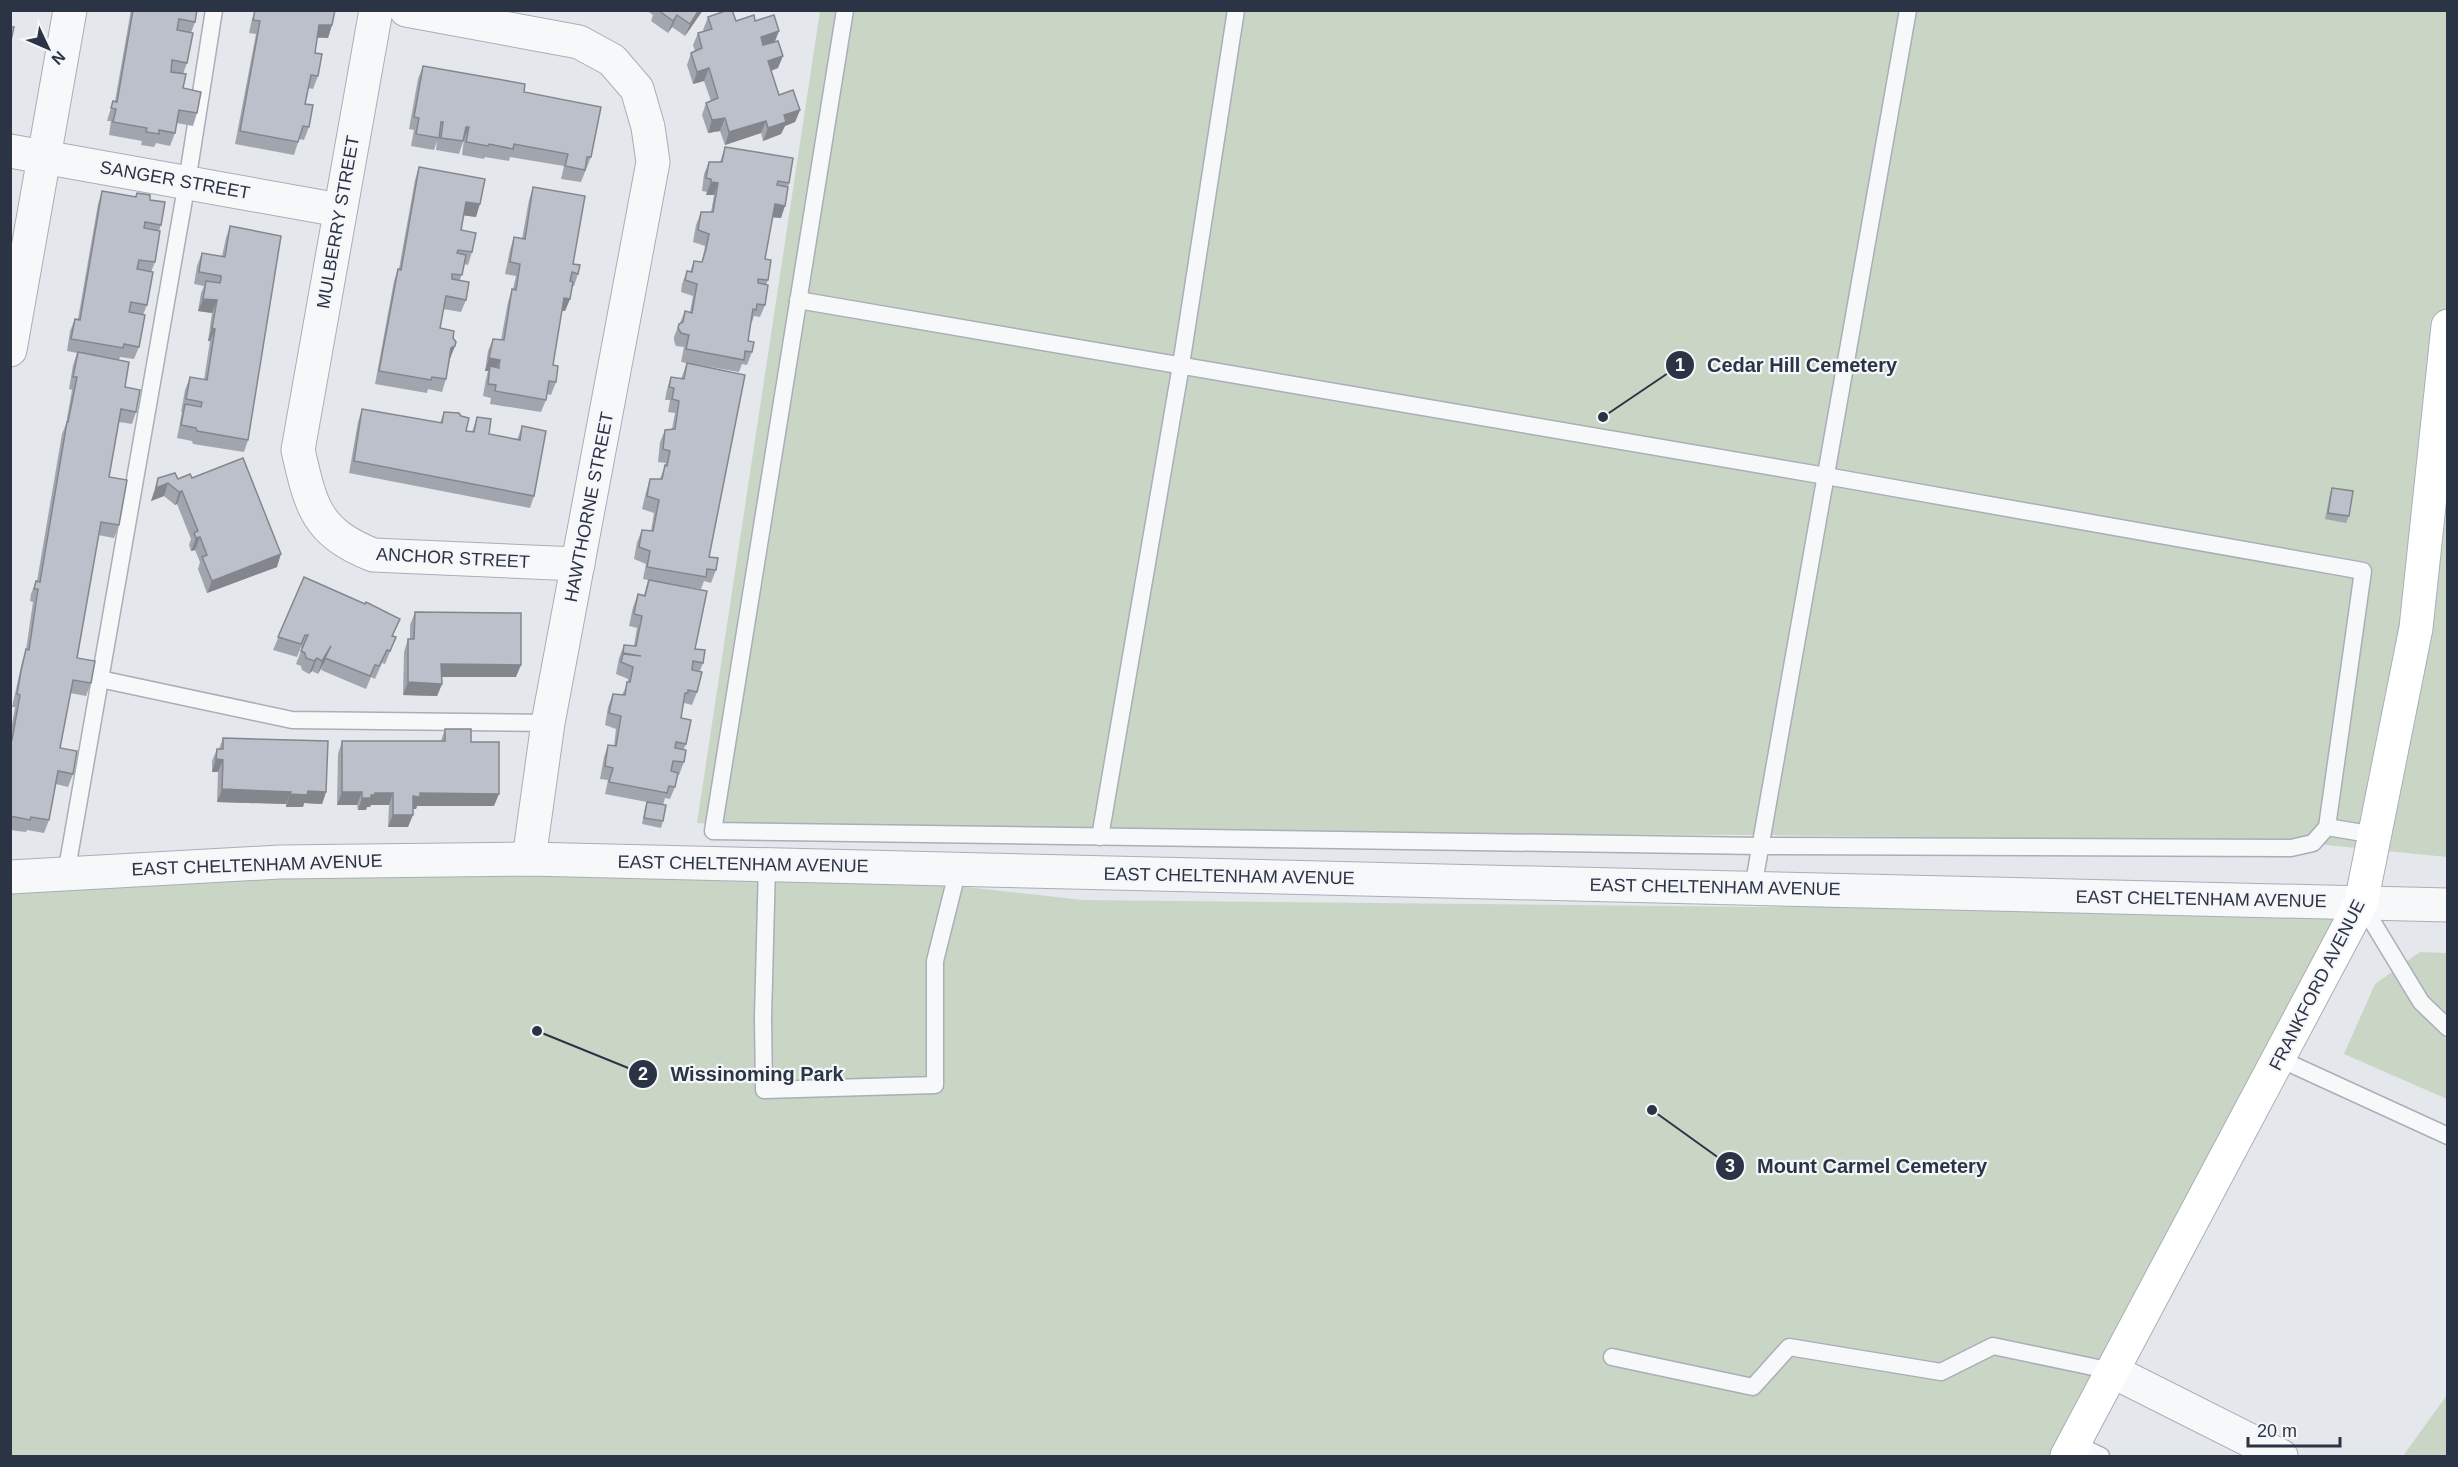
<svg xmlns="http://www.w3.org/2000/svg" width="2458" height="1467" font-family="Helvetica,sans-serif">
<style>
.green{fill:#c9d6c5}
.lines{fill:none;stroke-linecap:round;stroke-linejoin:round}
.service-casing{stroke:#a9aeb7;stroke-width:19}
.minor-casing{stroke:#a9aeb7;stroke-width:35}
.tertiary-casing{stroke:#a9aeb7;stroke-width:35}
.secondary-casing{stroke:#a9aeb7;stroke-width:35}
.service{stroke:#f7f8fa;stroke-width:16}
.minor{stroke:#f7f8fa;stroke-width:33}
.tertiary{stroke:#f7f8fa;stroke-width:33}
.secondary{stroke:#fff;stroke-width:33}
.wall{fill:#a1a5ae}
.shaded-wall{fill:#83868d}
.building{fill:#bbc0ca;stroke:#83868d;stroke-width:1.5}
.labels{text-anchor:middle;stroke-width:4.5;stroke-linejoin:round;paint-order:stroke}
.street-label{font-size:18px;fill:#2b3445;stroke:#f4f6f9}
.leader{fill:none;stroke:#2b3445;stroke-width:2}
.callout-dot{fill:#2b3445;stroke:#f4f6f9;stroke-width:2}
.mark-label{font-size:18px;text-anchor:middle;font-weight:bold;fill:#fff}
.callout-label{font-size:20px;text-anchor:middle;font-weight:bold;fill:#2b3445;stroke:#f4f6f9;stroke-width:4.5;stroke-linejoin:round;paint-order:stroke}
</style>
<rect width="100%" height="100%" fill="#e4e7ec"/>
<g class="green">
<polygon points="820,11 2447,11 2447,857 2296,842 1768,835 1117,833 807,828 697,823"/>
<polygon points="767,865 1083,900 1755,907 2361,903 2067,1456 11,1456 11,877"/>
<polygon points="2420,952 2447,953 2447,1099 2344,1054 2375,984"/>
<polygon points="2447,1395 2447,1456 2403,1456"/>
</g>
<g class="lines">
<g class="service-casing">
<g id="service">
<polyline points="845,10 713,831 1760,846 2291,848 2313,843 2327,827 2375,835"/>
<polyline points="798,300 1826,476 2363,571 2327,827"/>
<polyline points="100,679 292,720 548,723"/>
<polyline points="1100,837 1181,365 1236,10"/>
<polyline points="767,865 763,1017 764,1090 935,1085 935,961 958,869"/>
<polyline points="66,874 187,182 214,10"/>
<polyline points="1753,888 1908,10"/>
<polyline points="2361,903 2421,1002 2448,1028"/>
<polyline points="2280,1059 2448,1136"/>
<polyline points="1612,1357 1753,1387 1789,1347 1941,1372 1993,1346 2112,1371"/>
<polyline points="2074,1443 2101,1456"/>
</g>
</g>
<g class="minor-casing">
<g id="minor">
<path d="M376,10L298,450C311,507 316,532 373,555L578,564"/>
<polyline points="406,10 579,42 612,60 637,89 648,127 653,162 548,723 529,859"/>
<polyline points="10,151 339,210"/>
<polyline points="10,350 70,10"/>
<polyline points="2112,1371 2281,1456"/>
</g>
</g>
<g class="tertiary-casing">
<polyline id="tertiary" points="10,877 280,862 529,859 2448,905"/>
</g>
<g class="secondary-casing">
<polyline id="secondary" points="2067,1456 2361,903 2416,628 2448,326"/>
</g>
<use href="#service" class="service"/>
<use href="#minor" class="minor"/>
<use href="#tertiary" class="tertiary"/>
<use href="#secondary" class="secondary"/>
</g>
<g class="wall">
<polygon points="131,10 197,10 195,22 191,33 187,63 183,74 183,88 197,113 193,126 177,123 175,133 170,146 156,143 154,147 141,145 142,141 109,135 111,121 107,121 113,101 115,101"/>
<polygon points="255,10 335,10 332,25 328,38 317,38 315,53 318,76 313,89 308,88 305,104 309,127 304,140 299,139 294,155 235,144 256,34 249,33 251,23"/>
<polygon points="646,10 703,10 685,36 672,27 668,33 651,21 653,15"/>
<polygon points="708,17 736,21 755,21 775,41 778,68 771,71 779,95 800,110 795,122 785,126 781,134 763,141 761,133 725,145 720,131 708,133 702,115 706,103 711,101 704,81 693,84 687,65 691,53 695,51 693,45 698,33 704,31 703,30"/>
<polygon points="423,66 524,92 591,157 581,182 561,179 564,166 510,157 509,161 485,157 484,159 462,155 464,139 459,154 436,150 437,141 434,150 411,146 414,130 409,129 418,79"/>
<polygon points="725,147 789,183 781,218 772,217 765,259 768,280 766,285 765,305 760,317 754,316 752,322 751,322 748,341 752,352 747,365 742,364 739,372 681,362 684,347 676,346 674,341 674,337 679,324 680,323 685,311 690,312 693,296 681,292 682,284 687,271 690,272 694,261 702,262 705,246 693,242 696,225 701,212 711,212 714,195 706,195 707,192 702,191 704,174 709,162 720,162"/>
<polygon points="419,167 476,217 463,215 461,230 472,252 468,265 464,264 460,280 466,300 461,312 443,309 440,328 453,338 455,346 450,359 446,379 442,392 428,389 427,393 375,384 394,281 398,269 399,269 415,180"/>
<polygon points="533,187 578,274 574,286 572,286 570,299 565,311 562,311 553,365 556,382 551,395 547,394 546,400 541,412 490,404 491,398 483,396 486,379 488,371 485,371 488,351 493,339 501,340 508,302 512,289 513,289 516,276 505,274 510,250 514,237 522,239 529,200"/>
<polygon points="102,191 135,197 137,193 150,200 161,225 159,231 155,262 151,272 147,305 143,315 139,347 134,359 120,357 119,360 125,387 136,412 132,424 119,422 109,477 119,525 114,538 98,535 77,658 91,683 86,696 70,693 60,748 73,774 68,787 56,784 49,820 44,833 27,830 26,832 10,830 10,735 15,707 12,707 22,662 26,650 33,602 30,601 31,594 36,581 37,581 62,434 66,424 72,390 69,389 73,365 77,353 67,351 70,331 75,319 78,319 98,204"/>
<polygon points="230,226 248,440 244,452 193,444 192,441 177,438 182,412 181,412 185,390 190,377 204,380 210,341 208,341 212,313 198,311 201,293 204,286 194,284 197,266 202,253 222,256 226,238"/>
<polygon points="687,363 709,557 716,570 711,583 704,581 701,589 669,584 695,649 703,663 700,671 697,692 692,705 684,703 683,706 681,718 686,744 684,749 684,762 679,775 678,775 675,787 670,799 665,798 663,805 663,821 661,828 642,824 645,808 647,802 605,794 608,780 600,779 604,757 608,745 614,746 616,729 605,725 608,707 613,694 622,695 628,682 628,679 616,674 619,658 624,645 634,646 637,628 629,626 633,607 638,594 644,595 648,580 643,579 646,564 634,559 637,542 642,530 651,531 654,513 642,509 646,492 650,479 660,479 666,463 658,462 660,442 665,430 672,429 675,413 668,412 670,400 665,400 667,389 671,377 681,379"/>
<polygon points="362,409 440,423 444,412 466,431 472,432 477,417 489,434 517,440 522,426 534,496 530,508 349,473 358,422"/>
<polygon points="158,478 178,479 192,478 277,567 207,593 198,569 200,562 195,550 191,551 189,545 191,539 177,504 175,505 164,496 151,501"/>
<polygon points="2332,488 2349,516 2346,523 2325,519 2330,494"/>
<polygon points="304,577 396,637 385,664 382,663 375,679 371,677 366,689 321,670 324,663 318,674 312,671 309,674 302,670 301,666 296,664 302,648 301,647 297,657 273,650"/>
<polygon points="415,612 516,677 442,677 442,684 437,696 403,695 404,652 408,639 410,639 410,625"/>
<polygon points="445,729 471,742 494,806 417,806 416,809 413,809 408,827 388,827 389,805 371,805 370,807 367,807 366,810 358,810 357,805 337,805 338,754 342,741 441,741"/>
<polygon points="223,738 326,792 322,804 304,803 303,807 286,807 286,804 217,802 218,772 212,772 212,761 217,749 219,749"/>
</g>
<g class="shaded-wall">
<polygon points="699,10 703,10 685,36 690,24"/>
<polygon points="677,15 672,27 668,33 673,21"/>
<polygon points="319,25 332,25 328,38 315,37"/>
<polygon points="779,31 774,44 756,49 761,37"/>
<polygon points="783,56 778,68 764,73 768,61"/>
<polygon points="709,68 704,81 693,84 697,72"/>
<polygon points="800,110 795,122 785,126 781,134 763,141 768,128 784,115"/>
<polygon points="725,118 720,131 708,133 712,120"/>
<polygon points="766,121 761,133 725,145 729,132"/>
<polygon points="466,127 469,127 464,139 462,139"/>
<polygon points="711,182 718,183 714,195 706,195"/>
<polygon points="466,202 480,204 476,217 461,215"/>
<polygon points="775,204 785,206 781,218 770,217"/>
<polygon points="564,298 570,299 565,311 559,310"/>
<polygon points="203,299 217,300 212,313 198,311"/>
<polygon points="212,328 215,329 210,341 208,341"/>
<polygon points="455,346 450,358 447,361 451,348"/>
<polygon points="489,358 500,360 495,372 490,366 488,371 485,371"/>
<polygon points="168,483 164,496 151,501 156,488"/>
<polygon points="182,491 177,504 175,505 179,492"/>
<polygon points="200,537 195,550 191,551 196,538"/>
<polygon points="281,554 277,567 207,593 212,581"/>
<polygon points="331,646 324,663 318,674 322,661"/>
<polygon points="317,658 312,671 309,674 314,661"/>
<polygon points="441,664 521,665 516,677 437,677"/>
<polygon points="408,682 442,684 437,696 403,695"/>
<polygon points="216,759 223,760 218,772 212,772"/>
<polygon points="222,789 291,792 286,804 217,802"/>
<polygon points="308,791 326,792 322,804 304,803 303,807 286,807 290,794"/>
<polygon points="342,792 362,792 357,805 337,805"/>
<polygon points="375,793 393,793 389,805 371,805 370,807 367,807 366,810 358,810 362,798"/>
<polygon points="420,793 499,794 494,806 417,806 416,809 409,809 413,796"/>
<polygon points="393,815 413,815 408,827 388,827"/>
</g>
<g class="building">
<polygon points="133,10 197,10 195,22 179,19 177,30 193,33 187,63 172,60 171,72 186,74 183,88 201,92 197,113 179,110 175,133 159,130 159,134 146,132 147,128 113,122 116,109 111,108 113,101 117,102"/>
<polygon points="255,10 262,11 262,10 335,10 332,25 319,25 315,53 322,54 318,76 311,75 305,104 313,105 309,127 303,126 298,142 240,131 260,21 253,20"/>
<polygon points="658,10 699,10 690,24 677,15 673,21"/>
<polygon points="728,10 732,10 736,21 754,15 755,21 774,15 779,31 761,37 763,45 778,41 783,56 768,61 777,89 779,95 793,90 800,110 784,115 786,122 768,128 766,121 729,132 725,118 712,120 706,103 718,98 709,68 697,72 691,53 702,48 698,33 712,29 708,17"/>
<polygon points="10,27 14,27 10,45"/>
<polygon points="423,66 525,84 524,92 601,107 591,157 587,157 585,170 565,166 568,154 514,144 513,149 489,144 488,146 466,142 469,127 466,127 463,141 441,138 443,122 441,122 439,138 416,134 419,118 414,117"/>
<polygon points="725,147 793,158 789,183 778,181 777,185 788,187 785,206 775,204 765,259 771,260 768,280 758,279 758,283 768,285 765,305 757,304 756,310 753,309 748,341 754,342 752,352 745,351 744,360 686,349 689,335 681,333 678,328 679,324 683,322 685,311 692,313 697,284 685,280 687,271 692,272 694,261 702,262 706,249 709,234 698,230 701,212 713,212 718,183 711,182 711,179 706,178 709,162 722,162"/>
<polygon points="419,167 485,179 480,204 466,202 461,230 476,233 472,252 458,250 457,253 466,255 462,275 452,274 452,279 469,282 466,300 446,296 440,328 454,331 453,338 456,342 455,346 451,348 446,379 432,377 431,380 379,371 398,269 401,270"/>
<polygon points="533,187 585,196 573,264 580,265 578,274 572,272 570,281 573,282 570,299 564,298 553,365 558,366 556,382 549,381 546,400 495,391 496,385 488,384 490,366 499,368 499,365 500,360 489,358 493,339 504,340 512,289 516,290 520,264 510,262 514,237 525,239"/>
<polygon points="102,191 136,197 137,193 150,195 150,200 165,202 161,225 145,222 144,228 160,231 155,262 139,260 137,269 153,272 147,305 131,302 129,312 145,315 139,347 124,344 123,348 71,339 75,319 80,320"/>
<polygon points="230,226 281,236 248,440 197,431 196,428 181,425 185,404 201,407 202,402 186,399 190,377 207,380 215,329 212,328 217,300 203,299 206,281 220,283 221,278 221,276 199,272 202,253 225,257"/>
<polygon points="78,352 129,362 125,387 140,390 136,412 121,409 109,477 127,480 119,525 101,522 77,658 95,661 91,683 73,680 60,748 77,751 73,774 58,771 49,820 31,817 30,820 10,816 10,739 12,740 20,695 17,694 21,671 26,649 29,650 38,589 34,589 36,581 40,582 67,422 68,422 77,377 73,377"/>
<polygon points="687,363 745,375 709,557 718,558 716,570 707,569 706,577 647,567 650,551 639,547 642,530 653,531 659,500 647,496 650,479 662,479 665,465 667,466 670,451 663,449 665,430 675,429 679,401 672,399 674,388 669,387 671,377 684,379"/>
<polygon points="362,409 442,423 444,412 459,413 461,416 469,418 466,431 474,432 477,417 491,419 489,434 520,440 522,426 546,431 534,496 354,461"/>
<polygon points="243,458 281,554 212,581 202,557 207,555 200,537 196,538 194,533 198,531 182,491 179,492 168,483 156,488 158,478 175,473 178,479 190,474 192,478"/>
<polygon points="2332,488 2353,491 2349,516 2328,513"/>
<polygon points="304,577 365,604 366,602 400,619 392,636 396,637 390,651 387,650 379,666 375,665 370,676 325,658 331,646 322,661 317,658 314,661 306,658 305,653 301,651 308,635 305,635 301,644 278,637"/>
<polygon points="649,580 707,591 695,649 705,650 703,663 693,661 692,670 702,672 697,692 688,690 688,693 685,693 681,718 691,720 686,744 676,742 675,748 686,750 684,762 673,761 671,771 678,773 675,787 669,786 667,793 609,782 613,768 605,766 608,745 616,746 621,716 609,713 613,694 625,695 627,682 630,682 633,667 621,662 623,654 641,656 623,653 624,645 636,646 642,616 634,614 638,594 645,596"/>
<polygon points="415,612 521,613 521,665 441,664 442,684 408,682 408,639 414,639"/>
<polygon points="445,729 471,729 471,742 499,742 499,794 420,793 420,797 413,796 413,815 393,815 393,793 375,793 375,795 371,795 371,798 362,798 362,792 342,792 342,741 445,741"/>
<polygon points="223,738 328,741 326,792 308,791 307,795 290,794 291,792 222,789 223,760 216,759 217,749 223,749"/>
<polygon points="647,802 666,805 663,821 644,818"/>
</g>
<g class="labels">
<g class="street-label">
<text transform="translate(175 180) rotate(10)" y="6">SANGER STREET</text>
<text transform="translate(338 222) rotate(-80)" y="6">MULBERRY STREET</text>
<text transform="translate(589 507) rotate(-79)" y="6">HAWTHORNE STREET</text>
<text transform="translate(453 558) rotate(3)" y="6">ANCHOR STREET</text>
<text transform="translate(743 864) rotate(1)" y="6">EAST CHELTENHAM AVENUE</text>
<text transform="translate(257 865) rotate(-2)" y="6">EAST CHELTENHAM AVENUE</text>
<text transform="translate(1229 876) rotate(1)" y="6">EAST CHELTENHAM AVENUE</text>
<text transform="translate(1715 887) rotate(1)" y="6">EAST CHELTENHAM AVENUE</text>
<text transform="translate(2201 899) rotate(1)" y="6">EAST CHELTENHAM AVENUE</text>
<text transform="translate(2317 985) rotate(-63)" y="6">FRANKFORD AVENUE</text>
</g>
</g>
<path class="leader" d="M1603 417L1680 365M537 1031L643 1074M1652 1110L1730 1166"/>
<g class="callout-dot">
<circle cx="1603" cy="417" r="6"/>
<circle cx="537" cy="1031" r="6"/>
<circle cx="1652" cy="1110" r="6"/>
<circle cx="1680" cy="365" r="15"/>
<circle cx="643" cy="1074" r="15"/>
<circle cx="1730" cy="1166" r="15"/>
</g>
<g class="mark-label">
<text x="1680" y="371">1</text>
<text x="643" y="1080">2</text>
<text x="1730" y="1172">3</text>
</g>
<g class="callout-label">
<text x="1802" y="372">Cedar Hill Cemetery</text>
<text x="757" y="1081">Wissinoming Park</text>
<text x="1872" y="1173">Mount Carmel Cemetery</text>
</g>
<rect width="2458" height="1467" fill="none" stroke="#2b3445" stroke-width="24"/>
<g transform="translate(48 48) rotate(134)" stroke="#f4f6f9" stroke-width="4.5" paint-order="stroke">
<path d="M0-4.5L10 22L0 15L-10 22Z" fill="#2b3445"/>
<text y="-9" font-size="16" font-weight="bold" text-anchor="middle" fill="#2b3445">N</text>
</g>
<path d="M2248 1437v9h92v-9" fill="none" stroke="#2b3445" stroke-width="3"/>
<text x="2257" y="1437" font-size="18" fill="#2b3445" stroke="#f4f6f9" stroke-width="4.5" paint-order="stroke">20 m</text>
</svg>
